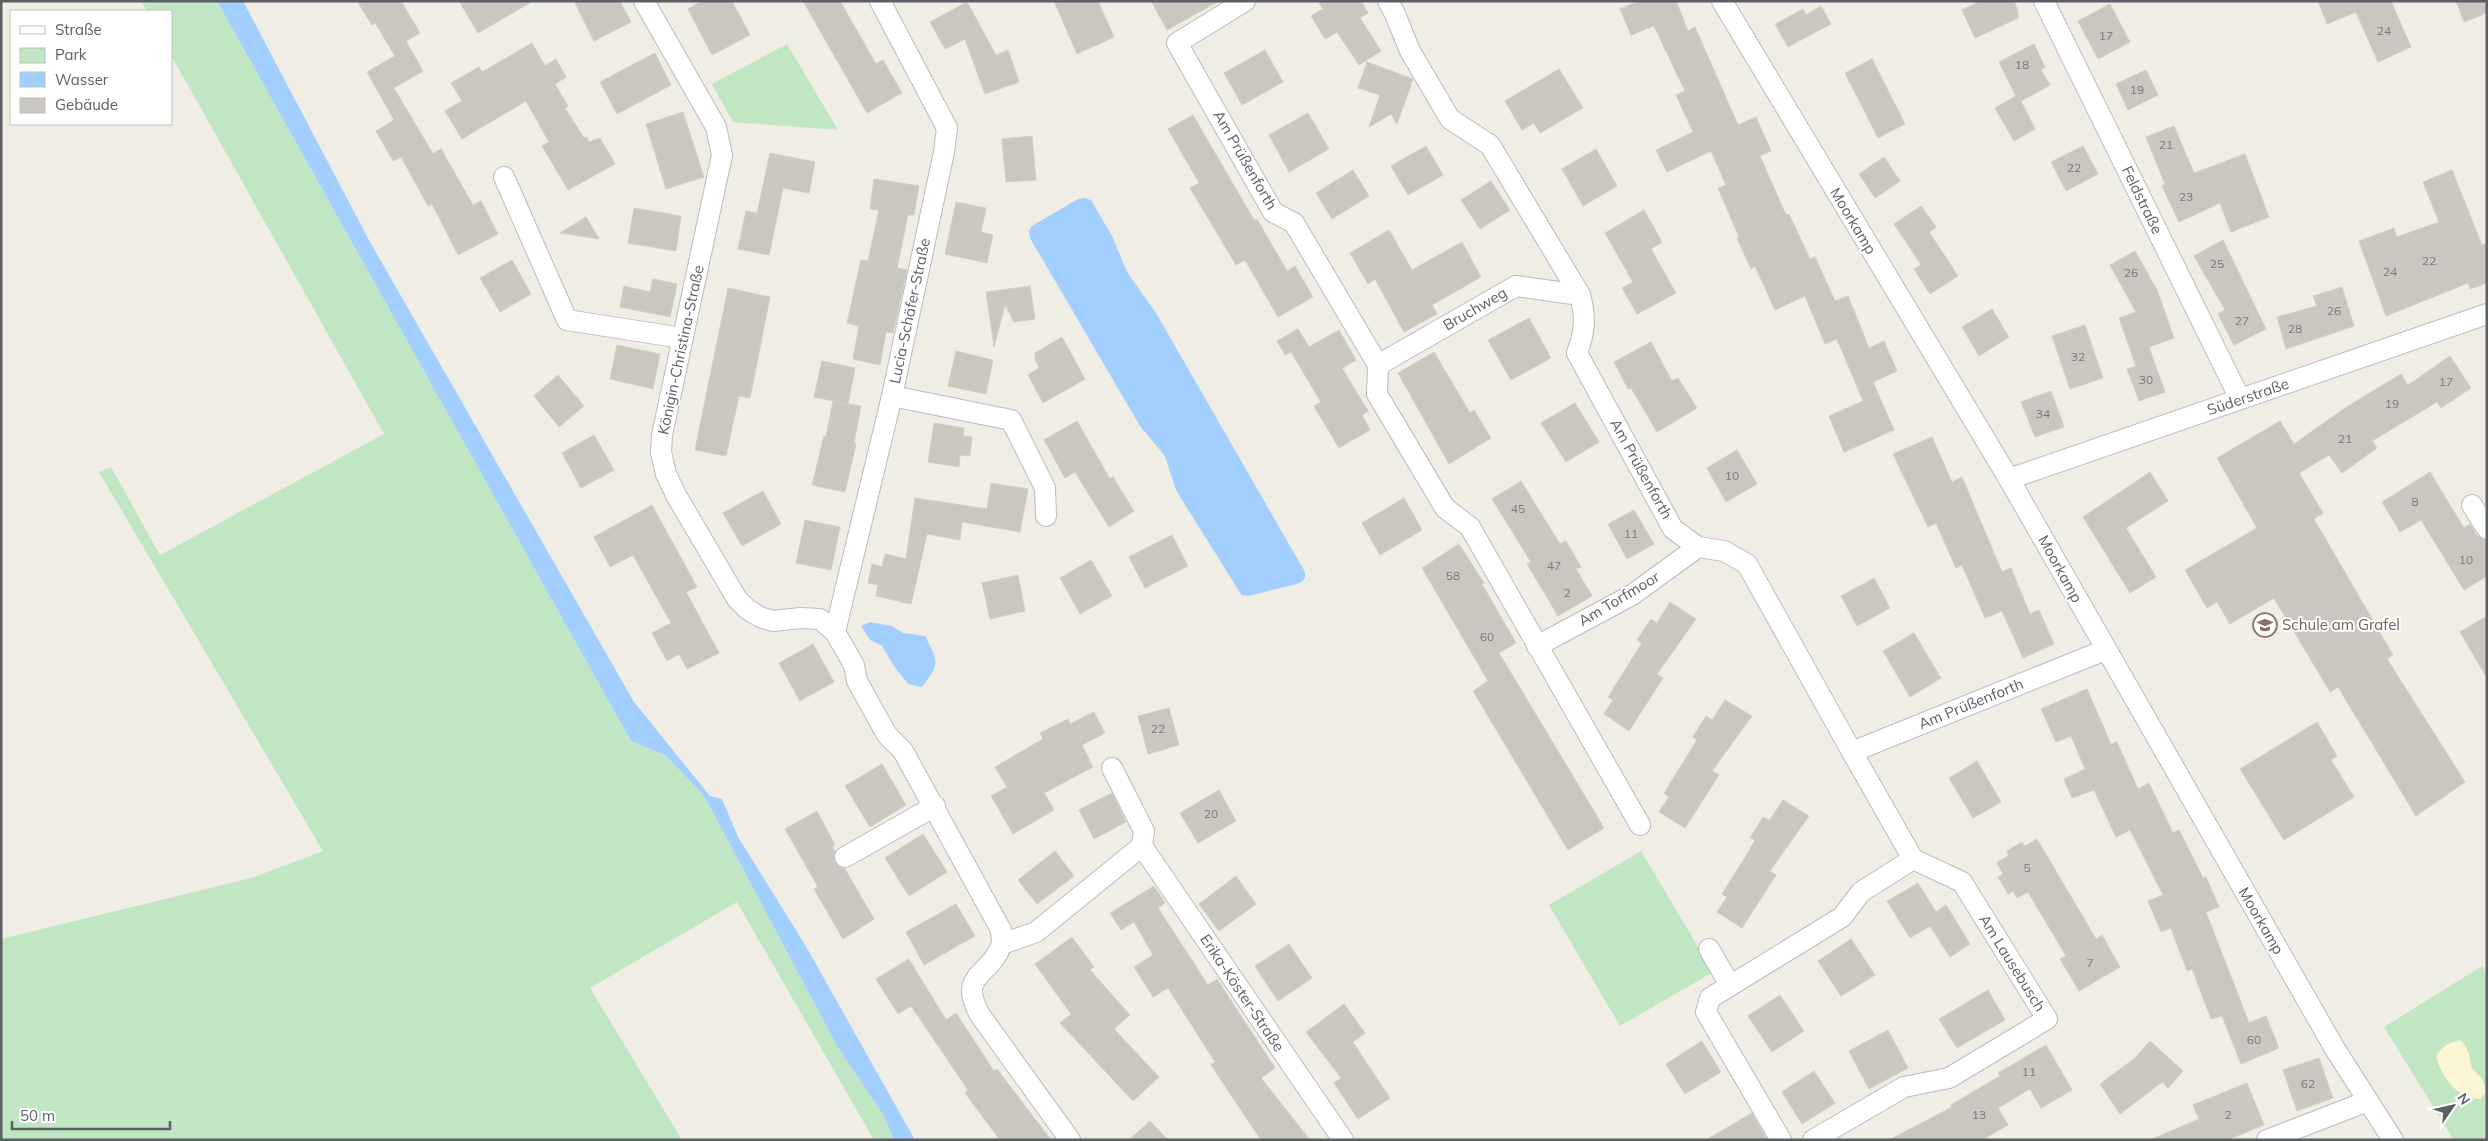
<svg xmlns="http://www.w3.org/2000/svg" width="2488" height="1141" font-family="Mulish,sans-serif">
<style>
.green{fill:#c0e6c3}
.sand{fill:#fbf5d3}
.water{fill:#a3cfff}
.building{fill:#cac7c1;stroke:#d3cfc2}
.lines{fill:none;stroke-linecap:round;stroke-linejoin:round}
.street-casing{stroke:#b9bbc0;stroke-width:22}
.street{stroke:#fff;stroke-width:20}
.labels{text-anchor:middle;stroke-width:4;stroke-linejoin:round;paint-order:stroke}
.number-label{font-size:12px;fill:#78797c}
.street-label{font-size:15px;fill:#5c5f65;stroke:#fff}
.education-label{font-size:15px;fill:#785e54;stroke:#fff;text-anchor:start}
</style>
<rect width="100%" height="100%" fill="#efede4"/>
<g class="green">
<polygon points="141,1 217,1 631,741 665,755 698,789 708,803 837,1046 884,1116 894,1140 874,1140 737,902 590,988 682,1140 1,1140 1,939 251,878 323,851 99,472 111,467 160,555 384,434 171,55 171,11 147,11"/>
<polygon points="787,44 838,130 733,122 712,84"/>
<polygon points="1641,851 1713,972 1620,1026 1549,905"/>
<polygon points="2482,966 2487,974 2487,1140 2454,1140 2384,1027"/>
</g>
<path class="sand" d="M2460,1040C2469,1047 2470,1058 2472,1069C2481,1076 2485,1081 2486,1093L2480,1099C2459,1101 2440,1075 2436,1056C2443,1046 2448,1043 2460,1040Z"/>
<g class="water">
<polygon points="217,1 243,1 370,242 634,702 710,796 722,799 738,837 804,943 915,1140 894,1140 884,1116 837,1046 708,803 698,789 665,755 631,741"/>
<polygon points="1084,198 1091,200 1112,236 1127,272 1156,313 1305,572 1305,578 1300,583 1248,596 1242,595 1239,591 1176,490 1165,456 1140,426 1030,238 1029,231 1032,226 1078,199"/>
<path d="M870,622L892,626L903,633L925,636C938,662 941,662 922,687L908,684L894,666L882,646L870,640L861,626Z"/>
</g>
<g class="building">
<polygon points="357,1 401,1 420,33 406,41 423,71 394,88 433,154 441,149 473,205 481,201 498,234 458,255 432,204 428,206 401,157 393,161 376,131 394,120 367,72 395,56 375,23 372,25"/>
<polygon points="459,1 533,1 478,33"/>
<polygon points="574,1 620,1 631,22 594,41"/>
<polygon points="702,1 732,1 750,35 712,55 688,9"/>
<polygon points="803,1 840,1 876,64 883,60 902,93 867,113"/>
<polygon points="1054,1 1098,1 1114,37 1077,54"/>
<polygon points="1151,1 1219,1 1167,30"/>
<polygon points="1318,1 1361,1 1368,13 1360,18 1381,51 1359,65 1337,32 1325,39 1311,16 1323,9"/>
<polygon points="1639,1 1676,1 1688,31 1695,27 1738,125 1756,117 1771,151 1760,156 1786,215 1789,214 1810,259 1815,257 1835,301 1848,296 1869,348 1884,341 1897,371 1873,382 1894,430 1844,452 1829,416 1863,401 1837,339 1825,344 1805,296 1775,310 1755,266 1751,269 1737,238 1739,237 1718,188 1726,185 1711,151 1667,172 1656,150 1693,132 1676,95 1685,91 1654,26 1631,35 1620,9"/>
<polygon points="1981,1 2014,1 2018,11 2018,18 1975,38 1962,10"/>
<polygon points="2318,1 2391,1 2411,47 2378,62 2356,12 2327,24"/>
<polygon points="2456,1 2487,1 2487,13 2464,22"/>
<polygon points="967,2 996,55 1008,50 1019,82 985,94 965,39 945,49 930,22"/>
<polygon points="2110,4 2130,42 2098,59 2078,21"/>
<polygon points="1821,6 1831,24 1788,47 1775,24 1803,9 1806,15"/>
<polygon points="532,43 545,66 556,59 566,77 555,84 568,106 565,108 584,138 587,137 589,142 600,138 615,164 568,190 542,146 549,142 526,101 462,139 445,111 462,101 451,83 479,67 482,72"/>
<polygon points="2034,44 2045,67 2041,70 2050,85 2021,101 2035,129 2014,141 1995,108 2016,96 1999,62"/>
<polygon points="1265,50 1283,82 1242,105 1224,73"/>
<polygon points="655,53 671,85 617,114 600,82"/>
<polygon points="1872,59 1905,124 1878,138 1845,73"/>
<polygon points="1367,62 1413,79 1397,124 1391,114 1369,127 1380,95 1358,88"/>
<polygon points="1559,69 1583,108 1540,133 1534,123 1522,130 1505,101"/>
<polygon points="2146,70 2158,95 2128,110 2116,84"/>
<polygon points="683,112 704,177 666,189 646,124"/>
<polygon points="1308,113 1329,149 1289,172 1269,135"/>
<polygon points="1193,115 1254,220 1257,219 1287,271 1295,266 1313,297 1278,317 1245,260 1236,265 1190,188 1199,183 1168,129"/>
<polygon points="2174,126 2194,173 2245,154 2269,217 2231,232 2220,203 2179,222 2162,186 2165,184 2146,137"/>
<polygon points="1032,136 1036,180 1006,182 1002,139"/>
<polygon points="1426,146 1443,175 1408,195 1391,166"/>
<polygon points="2083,146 2098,174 2066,191 2051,162"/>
<polygon points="1596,149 1617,186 1583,206 1562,169"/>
<polygon points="770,153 815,162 809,193 783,188 769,255 738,249 746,211 757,213"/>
<polygon points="1884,157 1900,181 1875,198 1859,174"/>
<polygon points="1353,170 1369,196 1332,219 1316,193"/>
<polygon points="2452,170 2482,245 2487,243 2487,283 2470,289 2468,283 2386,316 2359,241 2394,228 2397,237 2439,222 2423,182"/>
<polygon points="874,179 919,186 914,215 908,215 897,268 907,270 893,333 886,332 880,365 853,359 859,326 847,323 861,260 868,261 879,210 870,209"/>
<polygon points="1491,181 1510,210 1480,229 1461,200"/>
<polygon points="956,202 986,208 981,232 993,235 987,263 945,254"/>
<polygon points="1921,206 1936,227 1929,232 1958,276 1930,294 1914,269 1921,265 1894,224"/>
<polygon points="634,208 681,216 676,251 628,243"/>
<polygon points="1644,210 1662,242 1651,249 1676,293 1637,314 1622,288 1633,282 1605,233"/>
<polygon points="586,217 599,239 560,233"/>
<polygon points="1389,230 1412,270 1462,242 1481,277 1432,305 1437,314 1404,332 1375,279 1368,284 1350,253"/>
<polygon points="2223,240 2266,329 2234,345 2218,314 2225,310 2194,256"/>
<polygon points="2135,251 2157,290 2174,338 2149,347 2165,392 2139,401 2127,369 2136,366 2119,318 2136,312 2110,265"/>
<polygon points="512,260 531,294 500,312 480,278"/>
<polygon points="653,279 677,284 670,317 620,307 624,286 650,292"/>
<polygon points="1030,286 1035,319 1014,322 1005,305 994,347 986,292"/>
<polygon points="2342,287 2354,326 2286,349 2277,317 2317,306 2313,296"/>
<polygon points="728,288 770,297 750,398 739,396 726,456 695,450"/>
<polygon points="1992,309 2009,337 1979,356 1962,327"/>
<polygon points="1529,318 1551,358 1511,380 1488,340"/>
<polygon points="2085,325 2103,378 2070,389 2052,336"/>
<polygon points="1298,329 1309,347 1339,330 1356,360 1342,368 1368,411 1362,415 1370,430 1339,448 1314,406 1321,402 1291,352 1285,355 1277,341"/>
<polygon points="1062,337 1085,379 1043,403 1028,375 1039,368 1035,359 1035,353"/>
<polygon points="1651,342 1672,381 1678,378 1697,408 1657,432 1631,388 1628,389 1614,362"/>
<polygon points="617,345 660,354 653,389 610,379"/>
<polygon points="956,351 993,360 986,394 948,386"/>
<polygon points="1434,352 1470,413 1474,410 1491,438 1449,464 1398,373"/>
<polygon points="2450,356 2471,388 2441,408 2437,402 2372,441 2377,448 2342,473 2329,455 2299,473 2323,513 2314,519 2393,655 2387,659 2465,782 2416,816 2338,687 2330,692 2274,598 2230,624 2217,602 2207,608 2185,570 2257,528 2217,458 2280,421 2294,444 2345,408 2401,374 2408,385"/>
<polygon points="822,361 855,368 848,404 861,406 854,443 856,444 845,492 812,485 824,436 826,437 833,401 848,404 814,397"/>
<polygon points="558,375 584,406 559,427 534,396"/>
<polygon points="2051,391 2064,427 2035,437 2021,402"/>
<polygon points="1575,403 1599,442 1566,462 1541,423"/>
<polygon points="1077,421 1110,479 1113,477 1134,511 1109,527 1075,472 1065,478 1044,440"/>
<polygon points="934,423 964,428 963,436 972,437 970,456 960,455 959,467 928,462"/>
<polygon points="594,435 614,470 581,488 562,453"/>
<polygon points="1932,437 1952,482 1962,477 2002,572 2011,568 2030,614 2039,610 2054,644 2023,658 2002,611 1985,618 1962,565 1956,568 1936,523 1928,527 1893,454"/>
<polygon points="1737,450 1757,484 1726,502 1707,468"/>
<polygon points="2150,472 2168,501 2126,528 2156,577 2130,593 2083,517"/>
<polygon points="2430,472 2464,528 2470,524 2477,536 2487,541 2487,576 2464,590 2421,520 2400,532 2382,502"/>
<polygon points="1521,481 1560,544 1566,541 1581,567 1576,569 1592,596 1558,616 1527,564 1531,562 1492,499"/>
<polygon points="991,483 1028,489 1020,532 962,522 960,540 927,534 911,604 876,596 878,585 868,583 872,564 882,567 885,554 906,559 915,498 987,509"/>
<polygon points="763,491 781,524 742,546 723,513"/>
<polygon points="1404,498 1422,530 1380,555 1362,523"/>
<polygon points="652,505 697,587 686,592 719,653 687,669 679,654 667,661 652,633 671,623 633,555 610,567 594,537"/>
<polygon points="1634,510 1654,544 1627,559 1608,524"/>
<polygon points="805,520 840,527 831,570 796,563"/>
<polygon points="1172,535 1188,566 1145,588 1129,557"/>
<polygon points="1459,544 1484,583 1482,584 1516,643 1499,653 1604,828 1568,850 1473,691 1488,681 1422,568"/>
<polygon points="1091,560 1112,596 1080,614 1060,578"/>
<polygon points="1018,575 1025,611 990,619 982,583"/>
<polygon points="1874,578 1890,608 1857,626 1841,596"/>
<polygon points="1670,602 1696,619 1657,674 1663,678 1629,731 1604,714 1613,700 1608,697 1642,643 1637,640 1651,619 1657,623"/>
<polygon points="2487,616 2487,678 2460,632"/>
<polygon points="1914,633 1941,678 1910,697 1883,651"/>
<polygon points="813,644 834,682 800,701 779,663"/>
<polygon points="2087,689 2111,744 2117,742 2138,789 2149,783 2173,833 2179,830 2203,878 2206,877 2219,907 2206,912 2249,1023 2266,1016 2279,1048 2241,1064 2222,1016 2211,1019 2192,969 2187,971 2171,928 2161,932 2148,901 2163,895 2130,830 2116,837 2094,790 2072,798 2064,779 2085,769 2071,736 2056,742 2041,709"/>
<polygon points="1725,700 1752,716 1712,771 1719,775 1685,828 1659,812 1669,797 1664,793 1697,740 1693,737 1706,716 1712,720"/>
<polygon points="1169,708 1179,745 1148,754 1138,716"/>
<polygon points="1094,712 1105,733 1082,745 1093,767 1044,793 1054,810 1013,834 991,796 1007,787 995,767 1043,739 1040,733 1068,719 1070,724"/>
<polygon points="2317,722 2337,756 2331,760 2354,797 2284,840 2240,769"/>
<polygon points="1977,761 2001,802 1973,818 1949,778"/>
<polygon points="882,764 906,805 870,827 845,786"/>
<polygon points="1219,790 1236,821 1198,843 1180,813"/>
<polygon points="1112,793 1126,822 1094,839 1079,810"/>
<polygon points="1783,800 1809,816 1770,871 1776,875 1742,928 1717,912 1727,897 1722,894 1746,856 1755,840 1750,838 1763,817 1770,820"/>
<polygon points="817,811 835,845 832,847 835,851 834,862 839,867 845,869 874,919 843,939 814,889 818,887 785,829"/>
<polygon points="923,834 947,872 909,896 885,858"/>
<polygon points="2037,839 2096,939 2102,935 2120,967 2079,991 2060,959 2066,956 2028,892 2017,898 2013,891 2008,894 1998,877 2003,874 1997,863 2009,855 2007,851 2022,842 2025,846"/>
<polygon points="1055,851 1074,876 1037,904 1018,880"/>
<polygon points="1236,876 1256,904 1219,931 1199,904"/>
<polygon points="1918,883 1936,912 1946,905 1970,944 1950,957 1930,926 1910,938 1887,901"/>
<polygon points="1154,886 1165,903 1158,908 1208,985 1217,979 1275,1068 1261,1078 1310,1140 1261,1140 1211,1065 1215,1062 1168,988 1153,997 1134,967 1153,955 1134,922 1121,930 1110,913"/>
<polygon points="956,904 975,936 924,965 906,932"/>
<polygon points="1072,937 1094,967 1090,970 1130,1015 1114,1029 1159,1077 1133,1101 1060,1023 1071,1014 1035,964"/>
<polygon points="1851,939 1875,975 1841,996 1818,961"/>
<polygon points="1289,944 1312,978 1278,1001 1255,966"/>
<polygon points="909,959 946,1020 956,1013 994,1071 997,1069 1051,1140 1000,1140 965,1093 968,1090 911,1006 898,1014 876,979"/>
<polygon points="1988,990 2005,1020 1957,1048 1939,1019"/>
<polygon points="1780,995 1804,1031 1772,1052 1748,1016"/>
<polygon points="1344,1004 1365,1033 1353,1042 1390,1098 1358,1119 1334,1083 1341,1078 1306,1032"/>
<polygon points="1888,1030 1908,1068 1869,1089 1849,1051"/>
<polygon points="1702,1041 1721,1072 1685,1094 1666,1064"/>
<polygon points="2150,1041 2183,1071 2168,1088 2162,1082 2120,1114 2100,1084 2135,1058"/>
<polygon points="2046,1045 2072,1090 2041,1108 2030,1089 1998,1108 2008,1125 1982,1140 1889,1140 1952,1107 1951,1105 2000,1076 1998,1073"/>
<polygon points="2319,1058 2333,1098 2297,1111 2283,1070"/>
<polygon points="1814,1071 1835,1103 1802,1124 1782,1092"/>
<polygon points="2247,1083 2264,1125 2227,1140 2150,1140 2199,1119 2193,1105"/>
<polygon points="1752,1113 1767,1140 1706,1140"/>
<polygon points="1150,1121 1168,1140 1129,1140"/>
</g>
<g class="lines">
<g class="street-casing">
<g id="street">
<path d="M644,1L716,127L722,155L662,435L661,452L666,474L676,495L737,599L747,609L760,617L773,621L801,618L820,619L835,632L854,665L857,681L887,735L903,751L1001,930C1001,935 1003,941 1001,946C990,977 957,973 980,1015L1070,1140"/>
<polyline points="1245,1 1177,43 1273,212 1294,223 1378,365 1377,394 1445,508 1470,527 1640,825"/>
<path d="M1388,1L1395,14L1410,51L1450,119L1490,145L1580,295C1586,317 1585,332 1577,353L1673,529L1698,547L1724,551L1747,564L1852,752L2105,650"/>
<polyline points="1722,1 2009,479 2335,1049 2393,1140"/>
<polyline points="2044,1 2240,399"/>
<polyline points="504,177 567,320 682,338"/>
<polyline points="1378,365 1516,286 1580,295"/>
<polyline points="892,396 1011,420 1045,488 1046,516"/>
<polyline points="2009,479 2487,314"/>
<polyline points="2472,505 2487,529"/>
<polyline points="835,632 892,396 944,152 947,128 880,1"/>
<polyline points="1537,646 1632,595 1698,547"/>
<polyline points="1112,768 1144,831 1142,846"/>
<polyline points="845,857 935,806"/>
<polyline points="1002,944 1036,932 1142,846 1343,1140"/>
<polyline points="1709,949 1730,985"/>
<polyline points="1781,1140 1706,1012 1710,998 1842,917 1861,892 1913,859"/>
<polyline points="1813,1140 1904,1087 1949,1078 2047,1019 1962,882 1913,859 1852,752"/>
<polyline points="2267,1140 2368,1101"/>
</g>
</g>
<use href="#street" class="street"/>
</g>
<defs>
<g id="school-ring" transform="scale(1.25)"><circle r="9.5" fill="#fff" stroke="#8d6e63" stroke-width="1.5"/><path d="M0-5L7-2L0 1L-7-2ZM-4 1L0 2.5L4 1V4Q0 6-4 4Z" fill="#8d6e63"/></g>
</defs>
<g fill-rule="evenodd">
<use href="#school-ring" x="2265" y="625"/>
</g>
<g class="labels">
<g class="number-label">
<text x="2384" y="35">24</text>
<text x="2106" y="40">17</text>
<text x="2022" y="69">18</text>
<text x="2137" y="94">19</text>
<text x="2166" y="149">21</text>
<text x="2074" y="172">22</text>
<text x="2186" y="201">23</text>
<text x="2429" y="265">22</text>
<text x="2217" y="268">25</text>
<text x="2390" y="276">24</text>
<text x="2131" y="277">26</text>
<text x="2334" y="315">26</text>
<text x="2242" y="325">27</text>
<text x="2295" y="333">28</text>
<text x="2078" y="361">32</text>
<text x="2146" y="384">30</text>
<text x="2446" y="386">17</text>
<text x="2392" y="408">19</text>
<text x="2043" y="418">34</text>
<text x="2345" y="443">21</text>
<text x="1732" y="480">10</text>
<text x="2415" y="506">8</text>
<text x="1518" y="513">45</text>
<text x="1631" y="538">11</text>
<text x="2466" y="564">10</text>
<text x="1554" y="570">47</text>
<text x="1453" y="580">58</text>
<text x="1567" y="597">2</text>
<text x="1487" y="641">60</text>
<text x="1158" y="733">22</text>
<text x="1211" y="818">20</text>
<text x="2027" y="872">5</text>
<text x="2090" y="967">7</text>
<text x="2254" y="1044">60</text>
<text x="2029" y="1076">11</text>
<text x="2308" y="1088">62</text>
<text x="1979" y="1119">13</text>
<text x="2228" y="1119">2</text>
</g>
<g class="street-label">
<text transform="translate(1245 160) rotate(60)" y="5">Am Prüßenforth</text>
<text transform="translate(2142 200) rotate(64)" y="5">Feldstraße</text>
<text transform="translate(1853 221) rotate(59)" y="5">Moorkamp</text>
<text transform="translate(1475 309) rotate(-30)" y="5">Bruchweg</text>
<text transform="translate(910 311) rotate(-78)" y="5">Lucia-Schäfer-Straße</text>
<text transform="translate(681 350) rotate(-78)" y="5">Königin-Christina-Straße</text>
<text transform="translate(2248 397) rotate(-19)" y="5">Süderstraße</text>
<text transform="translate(1641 469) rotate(61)" y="5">Am Prüßenforth</text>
<text transform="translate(2060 569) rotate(61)" y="5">Moorkamp</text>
<text transform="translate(1619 599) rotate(-31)" y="5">Am Torfmoor</text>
<text transform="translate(1971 704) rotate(-22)" y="5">Am Prüßenforth</text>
<text transform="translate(2261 921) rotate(60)" y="5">Moorkamp</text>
<text transform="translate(2012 963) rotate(58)" y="5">Am Lausebusch</text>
<text transform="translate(1242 993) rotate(56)" y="5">Erika-Köster-Straße</text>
</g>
<g class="education-label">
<text x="2282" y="630">Schule am Grafel</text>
</g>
</g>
<rect width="2488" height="1141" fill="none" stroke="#5c5f65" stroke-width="5"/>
<rect x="10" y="10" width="162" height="115" fill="#ffffff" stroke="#bebfc1"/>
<rect x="20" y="26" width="25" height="8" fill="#ffffff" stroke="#bebfc1"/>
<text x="55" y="35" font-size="15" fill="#5c5f65">Straße</text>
<rect x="20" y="48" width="25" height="15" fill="#c0e6c3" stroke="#bebfc1"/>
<text x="55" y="60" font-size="15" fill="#5c5f65">Park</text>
<rect x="20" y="72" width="25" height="15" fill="#a3cfff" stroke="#bebfc1"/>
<text x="55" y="85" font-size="15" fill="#5c5f65">Wasser</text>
<rect x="20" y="98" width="25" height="15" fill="#cac7c1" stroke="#bebfc1"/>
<text x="55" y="110" font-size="15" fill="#5c5f65">Gebäude</text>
<g transform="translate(2453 1106) rotate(56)" stroke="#ffffff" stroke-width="4" paint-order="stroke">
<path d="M0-4L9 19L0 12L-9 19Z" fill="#5c5f65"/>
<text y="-8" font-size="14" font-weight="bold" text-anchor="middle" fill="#5c5f65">N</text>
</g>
<path d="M12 1121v8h158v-8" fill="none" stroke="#5c5f65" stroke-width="2.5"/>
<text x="20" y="1121" font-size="15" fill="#5c5f65" stroke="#ffffff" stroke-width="4" paint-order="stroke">50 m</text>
</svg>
